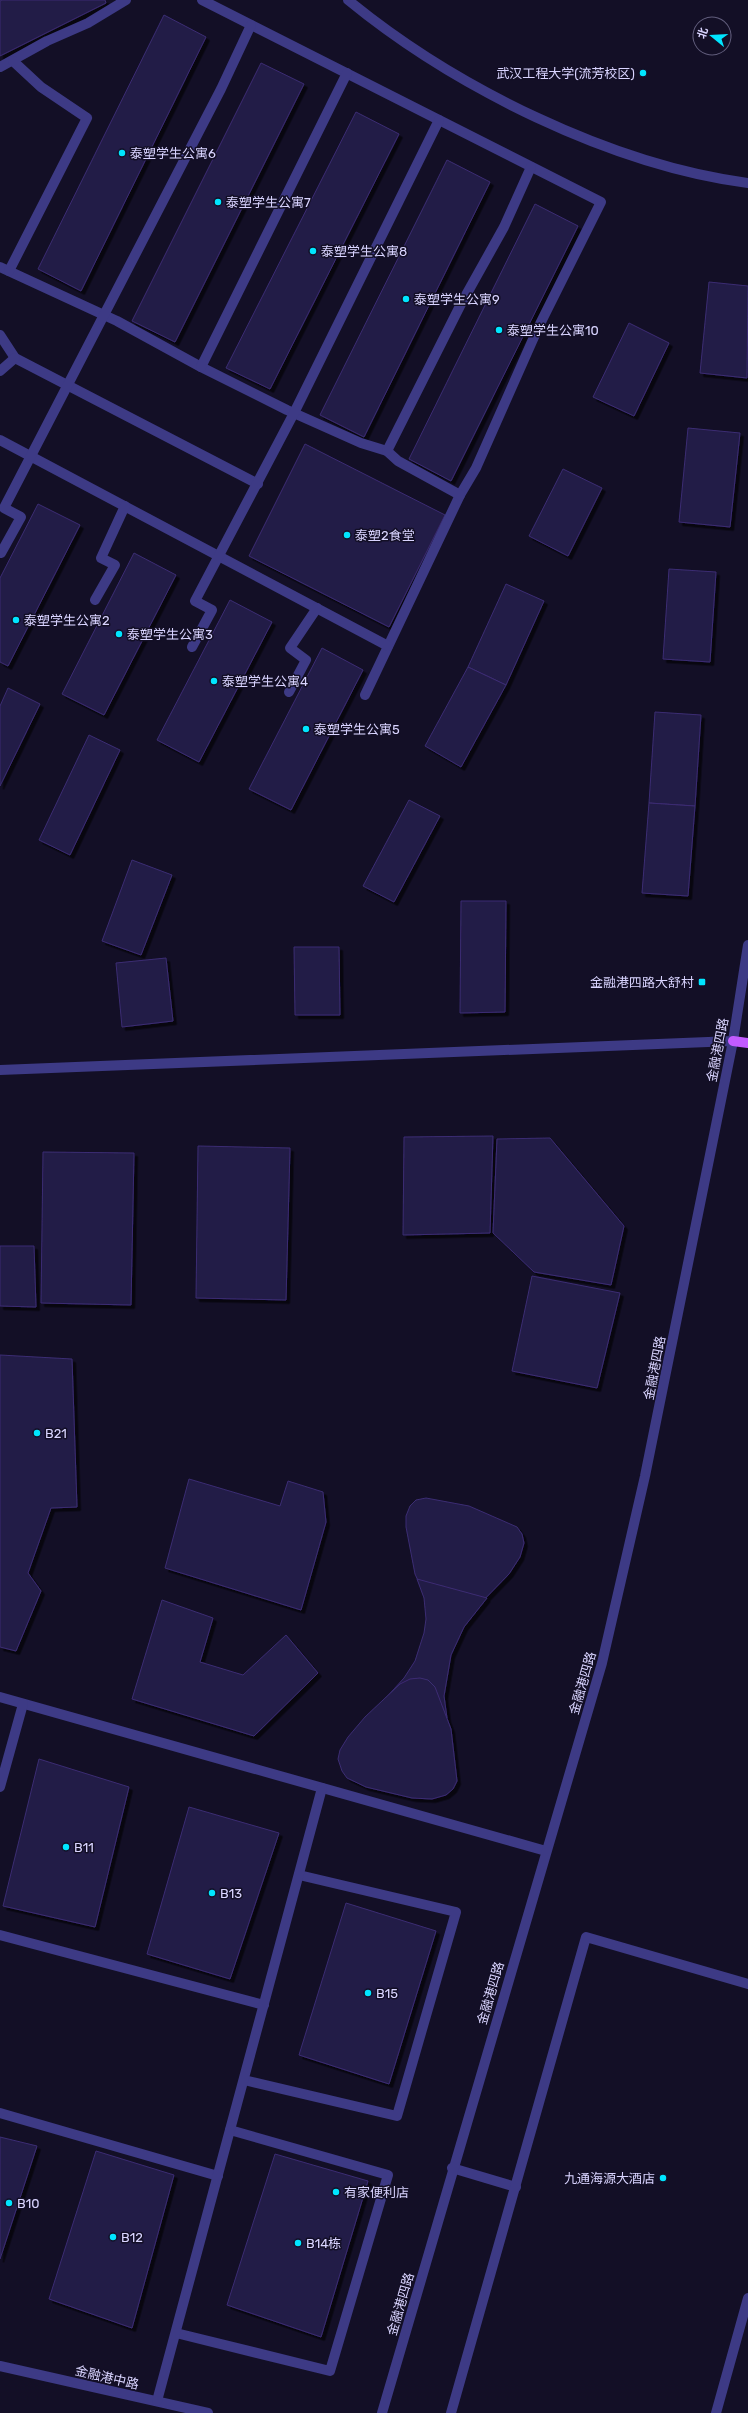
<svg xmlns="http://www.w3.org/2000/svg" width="748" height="2413" font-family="Rubik,'Noto Sans SC',sans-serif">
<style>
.building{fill:#241b47;stroke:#3b2d73;filter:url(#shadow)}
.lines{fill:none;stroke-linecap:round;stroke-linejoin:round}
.minor{stroke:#3d3a85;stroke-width:10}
.major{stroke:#c25bff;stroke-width:10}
.poi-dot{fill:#00e5ff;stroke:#130f26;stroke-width:1.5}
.labels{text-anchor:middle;stroke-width:3;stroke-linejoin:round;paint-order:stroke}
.poi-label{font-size:13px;fill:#d9d4ff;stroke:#130f26;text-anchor:start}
.street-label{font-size:13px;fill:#d9d4ff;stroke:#130f26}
</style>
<defs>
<filter id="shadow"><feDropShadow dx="3.5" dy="3.5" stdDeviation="0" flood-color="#0009"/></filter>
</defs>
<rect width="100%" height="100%" fill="#130f26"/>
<g class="building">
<polygon points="2,0 105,0 106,3 0,56 0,1"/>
<polygon points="164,15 206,37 81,291 38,269"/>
<polygon points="261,63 304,84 175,342 132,321"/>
<polygon points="356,112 399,134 270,389 226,368"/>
<polygon points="447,160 490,182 364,437 320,415"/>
<polygon points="535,204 578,226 451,481 409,459"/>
<polygon points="709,282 748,286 747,378 700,373"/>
<polygon points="629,323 669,343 634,416 593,397"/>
<polygon points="688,428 740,433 730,527 679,522"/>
<polygon points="305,444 445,515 389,627 249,556"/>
<polygon points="563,469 602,488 568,556 529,536"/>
<polygon points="38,504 80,525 8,666 0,662 0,578"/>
<polygon points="134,553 176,575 104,715 62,694"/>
<polygon points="669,569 716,572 710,662 663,659"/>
<polygon points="506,584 544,601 506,685 468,667"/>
<polygon points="230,600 272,622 199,762 157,740"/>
<polygon points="322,648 363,670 291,810 249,789"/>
<polygon points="468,667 506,685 461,767 425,746"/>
<polygon points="8,688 40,704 0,786 0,706"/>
<polygon points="655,712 701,715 695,806 649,803"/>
<polygon points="89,735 120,750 70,855 39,840"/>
<polygon points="409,800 440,816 394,902 363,886"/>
<polygon points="649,803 695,806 688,896 642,893"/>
<polygon points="132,860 172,875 141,955 102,941"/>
<polygon points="461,901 506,901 505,1012 460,1013"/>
<polygon points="294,947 339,947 340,1015 295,1015"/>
<polygon points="166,958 173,1021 122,1027 116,963"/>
<polygon points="493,1136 490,1233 403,1235 404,1137"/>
<polygon points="550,1138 624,1226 611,1285 534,1272 493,1233 497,1139"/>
<polygon points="198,1146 290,1148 286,1300 196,1298"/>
<polygon points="43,1152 134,1153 131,1305 41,1303"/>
<polygon points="0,1246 34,1246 36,1307 0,1306"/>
<polygon points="532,1276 620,1293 597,1388 512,1371"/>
<polygon points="0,1355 72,1359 77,1507 51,1508 28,1573 41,1591 16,1651 0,1647"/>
<polygon points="189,1479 280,1506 288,1481 323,1492 326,1522 301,1610 165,1568"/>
<polygon points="426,1498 469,1506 517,1527 522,1534 524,1543 520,1557 509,1574 476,1608 459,1620 450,1621 438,1618 432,1612 415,1574 406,1527 406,1516 410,1506 416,1500"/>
<polygon points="417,1579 487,1598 464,1627 451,1655 444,1696 447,1718 384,1700 404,1678 415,1661 424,1633 426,1619 424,1598"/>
<polygon points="162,1600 213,1618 200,1662 243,1675 286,1635 318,1673 254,1736 132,1699"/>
<polygon points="420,1678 428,1680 435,1687 451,1729 457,1781 453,1789 446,1795 432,1799 412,1798 366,1787 347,1778 342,1771 338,1759 340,1750 348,1737 365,1717 400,1684 410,1679"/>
<polygon points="39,1759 129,1787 95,1927 3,1906"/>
<polygon points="189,1807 279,1833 230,1979 147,1954"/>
<polygon points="346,1903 436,1931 389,2084 299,2055"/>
<polygon points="0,2137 37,2146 0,2259"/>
<polygon points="96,2151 174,2175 132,2328 49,2299"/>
<polygon points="275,2154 368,2181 321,2337 227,2305"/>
</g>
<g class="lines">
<g class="minor">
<polyline points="202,0 601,202 538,328 476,468 460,495 365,695"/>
<path d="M348,0C454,87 611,165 748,183"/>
<polyline points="0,67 47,41 88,23 126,0"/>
<polyline points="0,267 117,321 201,367 287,410 361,443 387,451 398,461 460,495"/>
<polyline points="9,271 87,118 41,87 13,61"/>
<polyline points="0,335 15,358 258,484"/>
<polyline points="201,367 347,73"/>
<polyline points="0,371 15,358"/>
<polyline points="0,440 388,646"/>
<polyline points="387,451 461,304 504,227 531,167"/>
<polyline points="1,553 21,517 4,508 221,89 251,25"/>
<polyline points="95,600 115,565 101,558 125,506"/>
<polyline points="192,647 212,610 195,601 294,413 439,120"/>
<polyline points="289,692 306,660 290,648 317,608"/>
<polyline points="0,1070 733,1041"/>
<polyline points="0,1697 546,1851"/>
<polyline points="0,1787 23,1704"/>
<polyline points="0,1935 264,2005"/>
<polyline points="244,2080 397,2116 456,1912 299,1875"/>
<polyline points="0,2113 218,2176"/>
<polyline points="452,2168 516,2187"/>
<polyline points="176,2333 330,2371 388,2175 230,2130"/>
<polyline points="0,2366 208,2413"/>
<polyline points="157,2401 322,1788"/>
<polyline points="382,2413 602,1663 645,1476 733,1041 748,945"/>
<polyline points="451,2413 586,1937 748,1984"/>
<polyline points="716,2413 748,2298"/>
</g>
<polyline class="major" points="733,1041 748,1043"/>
</g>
<g class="poi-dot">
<circle cx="643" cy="73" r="4"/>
<circle cx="122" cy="153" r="4"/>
<circle cx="218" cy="202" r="4"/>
<circle cx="313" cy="251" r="4"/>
<circle cx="406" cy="299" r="4"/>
<circle cx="499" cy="330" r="4"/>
<circle cx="347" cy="535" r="4"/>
<circle cx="16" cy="620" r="4"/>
<circle cx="119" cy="634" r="4"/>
<circle cx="214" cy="681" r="4"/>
<circle cx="306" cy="729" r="4"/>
<rect x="698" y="978" width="8" height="8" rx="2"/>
<circle cx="37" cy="1433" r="4"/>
<circle cx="66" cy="1847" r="4"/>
<circle cx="212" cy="1893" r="4"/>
<circle cx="368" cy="1993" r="4"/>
<circle cx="663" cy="2178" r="4"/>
<circle cx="336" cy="2192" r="4"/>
<circle cx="9" cy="2203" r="4"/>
<circle cx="113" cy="2237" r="4"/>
<circle cx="298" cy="2243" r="4"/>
</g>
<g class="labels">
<g class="poi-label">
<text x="635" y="78" text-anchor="end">武汉工程大学(流芳校区)</text>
<text x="130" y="158">泰塑学生公寓6</text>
<text x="226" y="207">泰塑学生公寓7</text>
<text x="321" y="256">泰塑学生公寓8</text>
<text x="414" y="304">泰塑学生公寓9</text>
<text x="507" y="335">泰塑学生公寓10</text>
<text x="355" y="540">泰塑2食堂</text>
<text x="24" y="625">泰塑学生公寓2</text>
<text x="127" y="639">泰塑学生公寓3</text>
<text x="222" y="686">泰塑学生公寓4</text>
<text x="314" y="734">泰塑学生公寓5</text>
<text x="694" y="987" text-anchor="end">金融港四路大舒村</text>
<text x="45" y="1438">B21</text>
<text x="74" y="1852">B11</text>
<text x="220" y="1898">B13</text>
<text x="376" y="1998">B15</text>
<text x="655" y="2183" text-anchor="end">九通海源大酒店</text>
<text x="344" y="2197">有家便利店</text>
<text x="17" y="2208">B10</text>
<text x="121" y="2242">B12</text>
<text x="306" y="2248">B14栋</text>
</g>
<g class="street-label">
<text transform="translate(717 1050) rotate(-79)" y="5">金融港四路</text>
<text transform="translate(654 1368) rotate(-79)" y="5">金融港四路</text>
<text transform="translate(582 1683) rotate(-74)" y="5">金融港四路</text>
<text transform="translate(490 1993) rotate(-74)" y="5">金融港四路</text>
<text transform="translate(400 2304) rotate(-74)" y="5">金融港四路</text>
<text transform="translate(107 2377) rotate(13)" y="5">金融港中路</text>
</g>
</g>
<g transform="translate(712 36) rotate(288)"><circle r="19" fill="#130f26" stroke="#625e7d"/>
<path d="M0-3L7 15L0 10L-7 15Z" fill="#00e5ff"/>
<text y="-6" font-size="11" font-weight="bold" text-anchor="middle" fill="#d9d4ff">北</text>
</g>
</svg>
